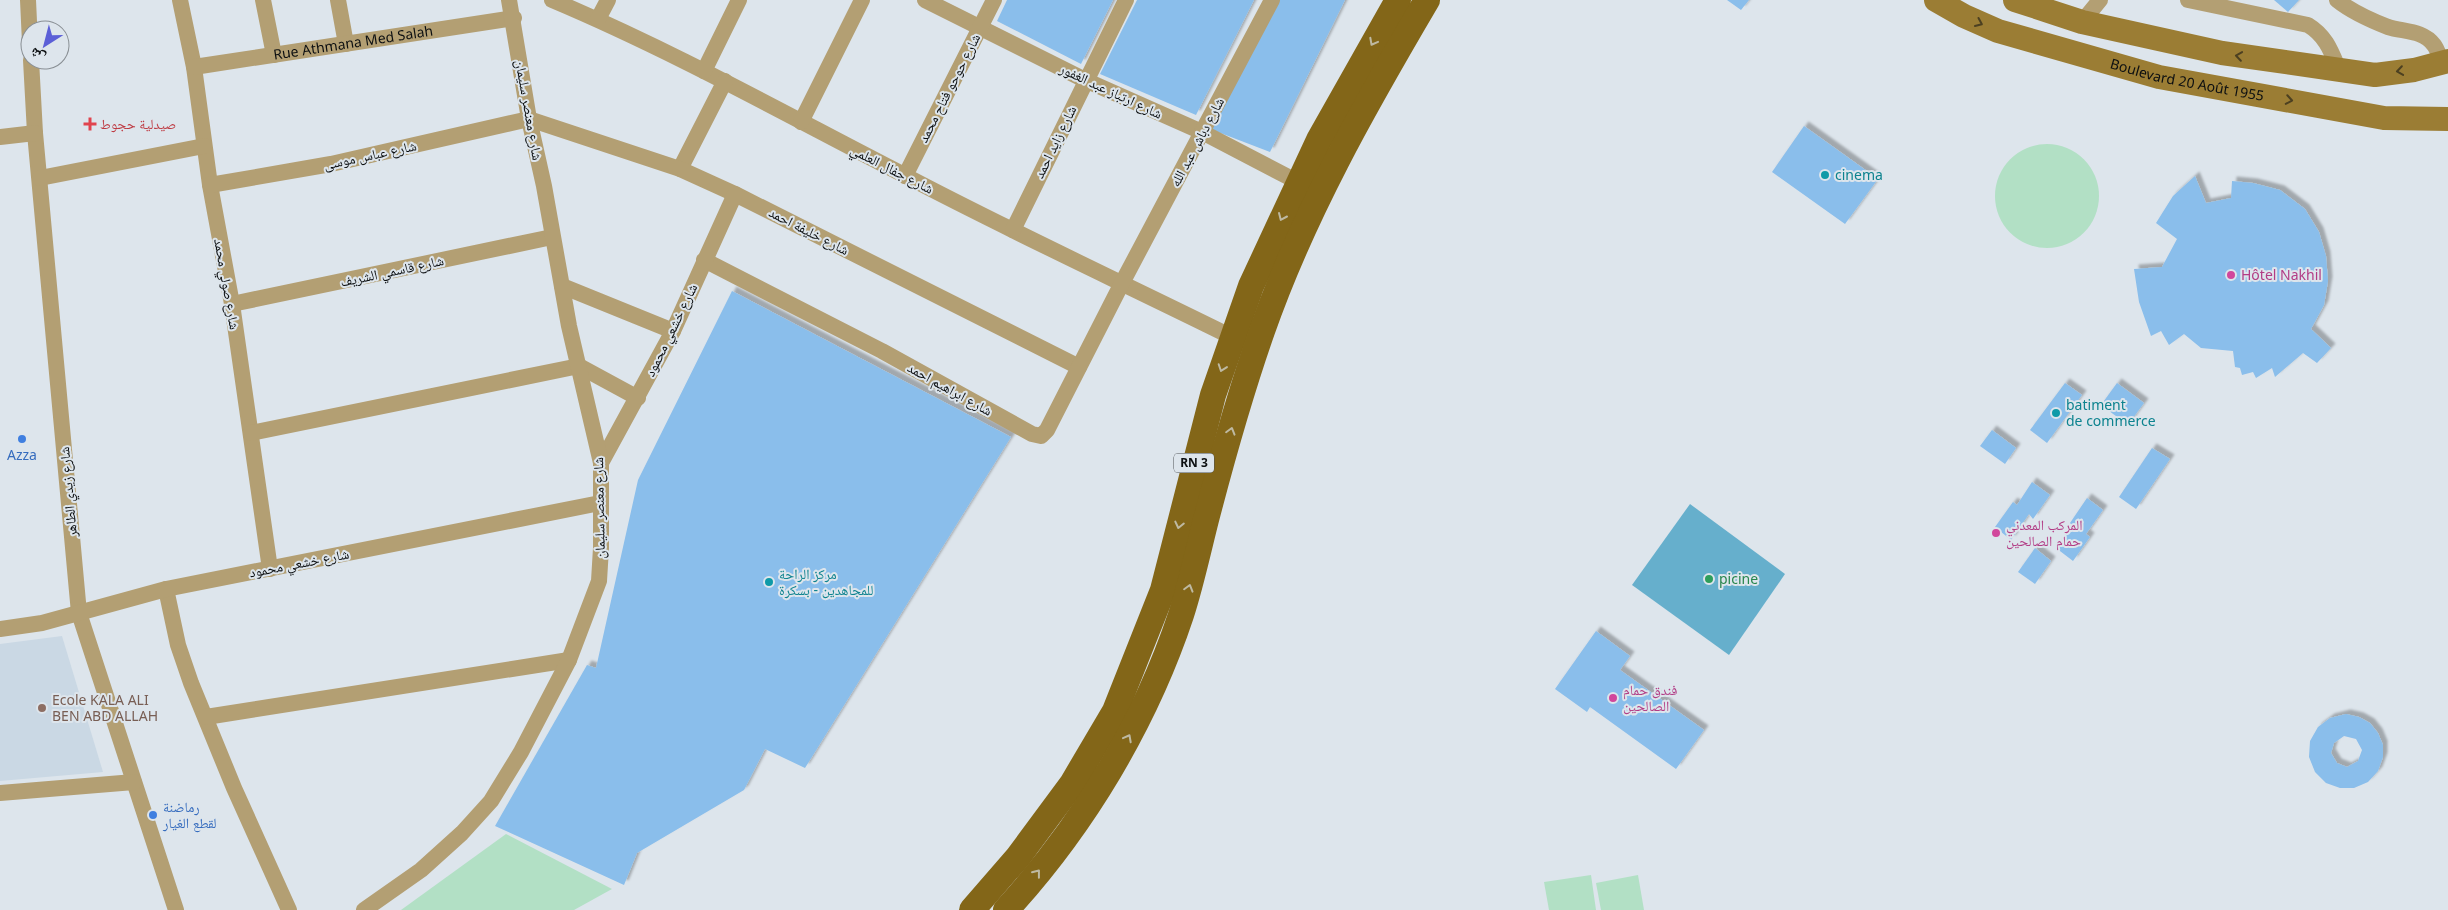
<svg xmlns="http://www.w3.org/2000/svg" width="2448" height="910" font-family="'Noto Sans','Noto Naskh Arabic',sans-serif">
<style>
.built{fill:#cad8e4}
.green{fill:#b2e0c5}
.water{fill:#66afcc}
.building{fill:#8abeeb;fill-rule:evenodd;filter:url(#shadow)}
.lines{fill:none;stroke-linecap:round;stroke-linejoin:round}
.street{stroke:#b39f73;stroke-width:16}
.secondary{stroke:#9b7d34;stroke-width:24}
.primary{stroke:#836618;stroke-width:26}
.oneway{stroke:#4c4021}
.oneway2{stroke:#beb9a2}
.health-dot{fill:#e0444e;stroke:#dde5ec;stroke-width:2}
.culture-dot{fill:#0f9aa8;stroke:#dde5ec;stroke-width:2}
.hotel-dot{fill:#d1479c;stroke:#dde5ec;stroke-width:2}
.shop-dot{fill:#3f7fe0;stroke:#dde5ec;stroke-width:2}
.leisure-dot{fill:#2e9e5b;stroke:#dde5ec;stroke-width:2}
.education-dot{fill:#8d6e63;stroke:#dde5ec;stroke-width:2}
.labels{text-anchor:middle;stroke-width:4;stroke-linejoin:round;paint-order:stroke}
.shield{fill:#dde5ec;stroke:#4b4f53;stroke-width:1}
.shield-label{font-size:12px;font-weight:bold;fill:#0c0f11}
.street-label{font-size:14px;fill:#0c0f11;stroke:#dde5ec}
.health-label{font-size:14px;fill:#be3a42;stroke:#dde5ec;text-anchor:start}
.culture-label{font-size:14px;fill:#0d838f;stroke:#dde5ec;text-anchor:start}
.hotel-label{font-size:14px;fill:#b23c85;stroke:#dde5ec;text-anchor:start}
.shop-label{font-size:14px;fill:#366cbe;stroke:#dde5ec}
.leisure-label{font-size:14px;fill:#27864d;stroke:#dde5ec;text-anchor:start}
.education-label{font-size:14px;fill:#785e54;stroke:#dde5ec;text-anchor:start}
</style>
<defs>
<filter id="shadow"><feDropShadow dx="4.5" dy="-4.5" stdDeviation="1" flood-color="#0004"/></filter>
</defs>
<rect width="100%" height="100%" fill="#dde5ec"/>
<polygon class="built" points="62,636 103,772 0,781 0,644"/>
<g class="green">
<circle cx="2047" cy="196" r="52"/>
<polygon points="506,834 612,889 574,910 401,910"/>
<polygon points="1591,875 1596,910 1549,910 1544,882"/>
<polygon points="1638,875 1644,910 1601,910 1596,883"/>
</g>
<polygon class="water" points="1690,504 1785,574 1729,655 1632,585"/>
<g class="building">
<polygon points="1007,0 1113,0 1081,64 997,21"/>
<polygon points="1137,0 1254,0 1196,115 1100,74"/>
<polygon points="1277,0 1345,0 1270,152 1210,129"/>
<polygon points="1727,0 1749,0 1741,10"/>
<polygon points="2274,0 2299,0 2288,12"/>
<polygon points="1804,126 1878,179 1845,224 1772,172"/>
<polygon points="2195,176 2206,203 2231,198 2232,181 2253,183 2280,190 2305,209 2319,232 2326,256 2328,281 2324,305 2311,329 2331,348 2317,363 2303,353 2275,377 2272,368 2256,378 2253,372 2242,375 2240,368 2235,367 2233,351 2201,348 2184,334 2169,345 2161,331 2151,336 2139,302 2134,269 2162,267 2177,239 2156,223 2173,196"/>
<polygon points="732,291 1011,437 805,768 765,749 744,790 637,853 624,885 495,826 587,665 596,668 638,480"/>
<polygon points="2065,383 2082,395 2047,443 2030,430"/>
<polygon points="2117,383 2144,403 2128,425 2101,405"/>
<polygon points="1992,430 2016,448 2005,464 1980,446"/>
<polygon points="2152,448 2170,459 2136,509 2119,497"/>
<polygon points="2032,482 2050,495 2033,519 2029,514 2011,540 1995,527 2013,502 2017,505"/>
<polygon points="2087,498 2103,510 2086,534 2090,537 2073,561 2056,548 2073,526 2070,523"/>
<polygon points="2035,548 2051,561 2035,584 2018,572"/>
<polygon points="1596,631 1630,656 1620,670 1704,730 1676,769 1590,707 1587,712 1555,689"/>
<path d="M2346,714L2359,717L2370,723L2378,733L2383,745V757L2378,771L2368,782L2354,788H2340L2326,783L2315,772L2309,757L2310,741L2318,727L2330,718ZM2344,736L2356,739L2362,750L2358,761L2347,767L2337,763L2331,753L2334,743Z"/>
</g>
<g class="lines">
<g class="street">
<polyline points="28,0 30,43"/>
<polyline points="180,0 194,67 210,185 232,304 270,569"/>
<polyline points="263,0 274,55"/>
<polyline points="338,0 346,44"/>
<path d="M552,0C673,51 787,115 904,175C1012,232 1123,283 1232,337"/>
<polyline points="925,0 1085,80 1202,132 1298,182"/>
<path d="M2188,0L2308,25C2326,36 2331,51 2339,70"/>
<path d="M2337,0C2352,12 2370,20 2388,27C2404,32 2423,30 2434,45C2438,50 2439,57 2442,63"/>
<polyline points="598,19 608,0"/>
<polyline points="2082,22 2100,0"/>
<polyline points="31,60 35,133 79,613 176,910"/>
<path id="s1" d="M194,67L514,18"/>
<polyline points="704,71 739,0"/>
<polyline points="801,122 862,0"/>
<polyline points="0,137 35,133"/>
<polyline points="680,169 725,81"/>
<polyline points="905,176 994,0"/>
<polyline points="40,178 204,146"/>
<polyline points="210,185 331,164 529,119 680,169 735,194 1079,367"/>
<polyline points="1013,230 1126,0"/>
<polyline points="704,260 882,351 1032,434 1041,436 1047,430 1122,283 1272,0"/>
<polyline points="562,286 673,331"/>
<polyline points="232,304 552,237"/>
<polyline points="251,433 579,366 638,398"/>
<polyline points="601,463 673,331 735,194"/>
<polyline points="166,589 178,645 191,683 234,788 289,910"/>
<polyline points="0,629 42,623 166,589 600,503"/>
<polyline points="206,717 569,660"/>
<polyline points="0,793 134,782"/>
<polyline points="364,910 421,870 462,833 491,801 521,752 569,660 599,581 601,548 601,463 569,326 544,186 529,119 509,0"/>
</g>
<g class="secondary">
<path id="s2" d="M1936,0L1964,16L1998,31L2159,77L2384,118L2448,119"/>
<polyline points="2015,0 2082,22 2222,53 2375,75 2414,70 2448,61"/>
</g>
<g class="primary">
<polyline points="972,910 1018,857 1072,784 1115,711 1163,590 1213,395 1251,286 1319,140 1398,0"/>
<path d="M1006,910C1083,826 1145,723 1181,615C1192,581 1199,546 1208,512C1224,451 1241,391 1262,331C1303,214 1364,107 1427,0"/>
</g>
</g>
<defs><path id="oneway-chevron" d="M-2-3.5L2.5 0L-2 3.5" fill="none" stroke-width="1.6" stroke-linecap="round" stroke-linejoin="round" transform="scale(1.25)"/></defs>
<g class="oneway">
<use href="#oneway-chevron" transform="translate(1979 23) rotate(24)"/>
<use href="#oneway-chevron" transform="translate(2239 56) rotate(-172)"/>
<use href="#oneway-chevron" transform="translate(2400 71) rotate(172)"/>
<use href="#oneway-chevron" transform="translate(2289 100) rotate(10)"/>
</g>
<g class="oneway2">
<use href="#oneway-chevron" transform="translate(1373 42) rotate(118)"/>
<use href="#oneway-chevron" transform="translate(1282 217) rotate(114)"/>
<use href="#oneway-chevron" transform="translate(1222 368) rotate(109)"/>
<use href="#oneway-chevron" transform="translate(1231 431) rotate(-74)"/>
<use href="#oneway-chevron" transform="translate(1179 525) rotate(103)"/>
<use href="#oneway-chevron" transform="translate(1189 588) rotate(-74)"/>
<use href="#oneway-chevron" transform="translate(1128 738) rotate(-62)"/>
<use href="#oneway-chevron" transform="translate(1037 873) rotate(-52)"/>
</g>
<path class="health-dot" d="M87.5 116.5h5v5h5v5h-5v5h-5v-5h-5v-5h5z"/>
<g class="culture-dot">
<circle cx="1825" cy="175" r="5"/>
<circle cx="2056" cy="413" r="5"/>
<circle cx="769" cy="582" r="5"/>
</g>
<g class="hotel-dot">
<circle cx="2231" cy="275" r="5"/>
<circle cx="1996" cy="533" r="5"/>
<circle cx="1613" cy="698" r="5"/>
</g>
<g class="shop-dot">
<circle cx="22" cy="439" r="5"/>
<circle cx="153" cy="815" r="5"/>
</g>
<circle class="leisure-dot" cx="1709" cy="579" r="5"/>
<circle class="education-dot" cx="42" cy="708" r="5"/>
<g class="labels">
<rect class="shield" x="1174" y="453.5" width="40" height="19" rx="4"/>
<g class="shield-label">
<text x="1194" y="467">RN 3</text>
</g>
<g class="street-label">
<text dy="5" stroke="none"><textPath href="#s1" startOffset="161">Rue Athmana Med Salah</textPath></text>
<text dy="5" stroke="none"><textPath href="#s2" startOffset="265">Boulevard 20 Août 1955</textPath></text>
<text transform="translate(949 88) rotate(-63)" y="5">شارع حوحو فتاح محمد</text>
<text transform="translate(1111 91) rotate(25)" y="5">شارع ارتباز عبد الغفور</text>
<text transform="translate(529 110) rotate(80)" y="5">شارع معنصر سليمان</text>
<text transform="translate(1055 142) rotate(-64)" y="5">شارع زايد احمد</text>
<text transform="translate(1197 142) rotate(-62)" y="5">شارع دباش عبد الله</text>
<text transform="translate(370 155) rotate(-12)" y="5">شارع عباس موسى</text>
<text transform="translate(892 169) rotate(27)" y="5">شارع جفال العلمي</text>
<text transform="translate(809 231) rotate(27)" y="5">شارع خليفة احمد</text>
<text transform="translate(392 271) rotate(-12)" y="5">شارع قاسمي الشريف</text>
<text transform="translate(227 284) rotate(80)" y="5">شارع صولي محمد</text>
<text transform="translate(671 330) rotate(-64)" y="5">شارع خشعي محمود</text>
<text transform="translate(950 389) rotate(29)" y="5">شارع ابراهيم احمد</text>
<text transform="translate(68 492) rotate(-95)" y="5">شارع زيدي الطاهر</text>
<text transform="translate(599 508) rotate(-91)" y="5">شارع معنصر سليمان</text>
<text transform="translate(299 563) rotate(-11)" y="5">شارع خشعي محمود</text>
</g>
<g class="health-label">
<text x="100" y="129">صيدلية حجوط</text>
</g>
<g class="culture-label">
<text x="1835" y="180">cinema</text>
<text x="2066" y="410">batiment<tspan x="2066" dy="16">de commerce</tspan></text>
<text x="779" y="579">مركز الراحة<tspan x="779" dy="16">للمجاهدين - بسكرة</tspan></text>
</g>
<g class="hotel-label">
<text x="2241" y="280">Hôtel Nakhil</text>
<text x="2006" y="530">المركب المعدني<tspan x="2006" dy="16">حمام الصالحين</tspan></text>
<text x="1623" y="695">فندق حمام<tspan x="1623" dy="16">الصالحين</tspan></text>
</g>
<g class="shop-label">
<text x="22" y="460">Azza</text>
<text x="163" y="812" text-anchor="start">رماضنة<tspan x="163" dy="16">لقطع الغيار</tspan></text>
</g>
<g class="leisure-label">
<text x="1719" y="584">picine</text>
</g>
<g class="education-label">
<text x="52" y="705">Ecole KALA ALI<tspan x="52" dy="16">BEN ABD ALLAH</tspan></text>
</g>
</g>
<g transform="translate(45 45) rotate(216)"><circle r="24" fill="#dde5ec" stroke="#898f94"/>
<path d="M0-4L9 19L0 12L-9 19Z" fill="#5b5fd7"/>
<text y="-8" font-size="14" font-weight="bold" text-anchor="middle" fill="#0c0f11">ش</text>
</g>
</svg>
